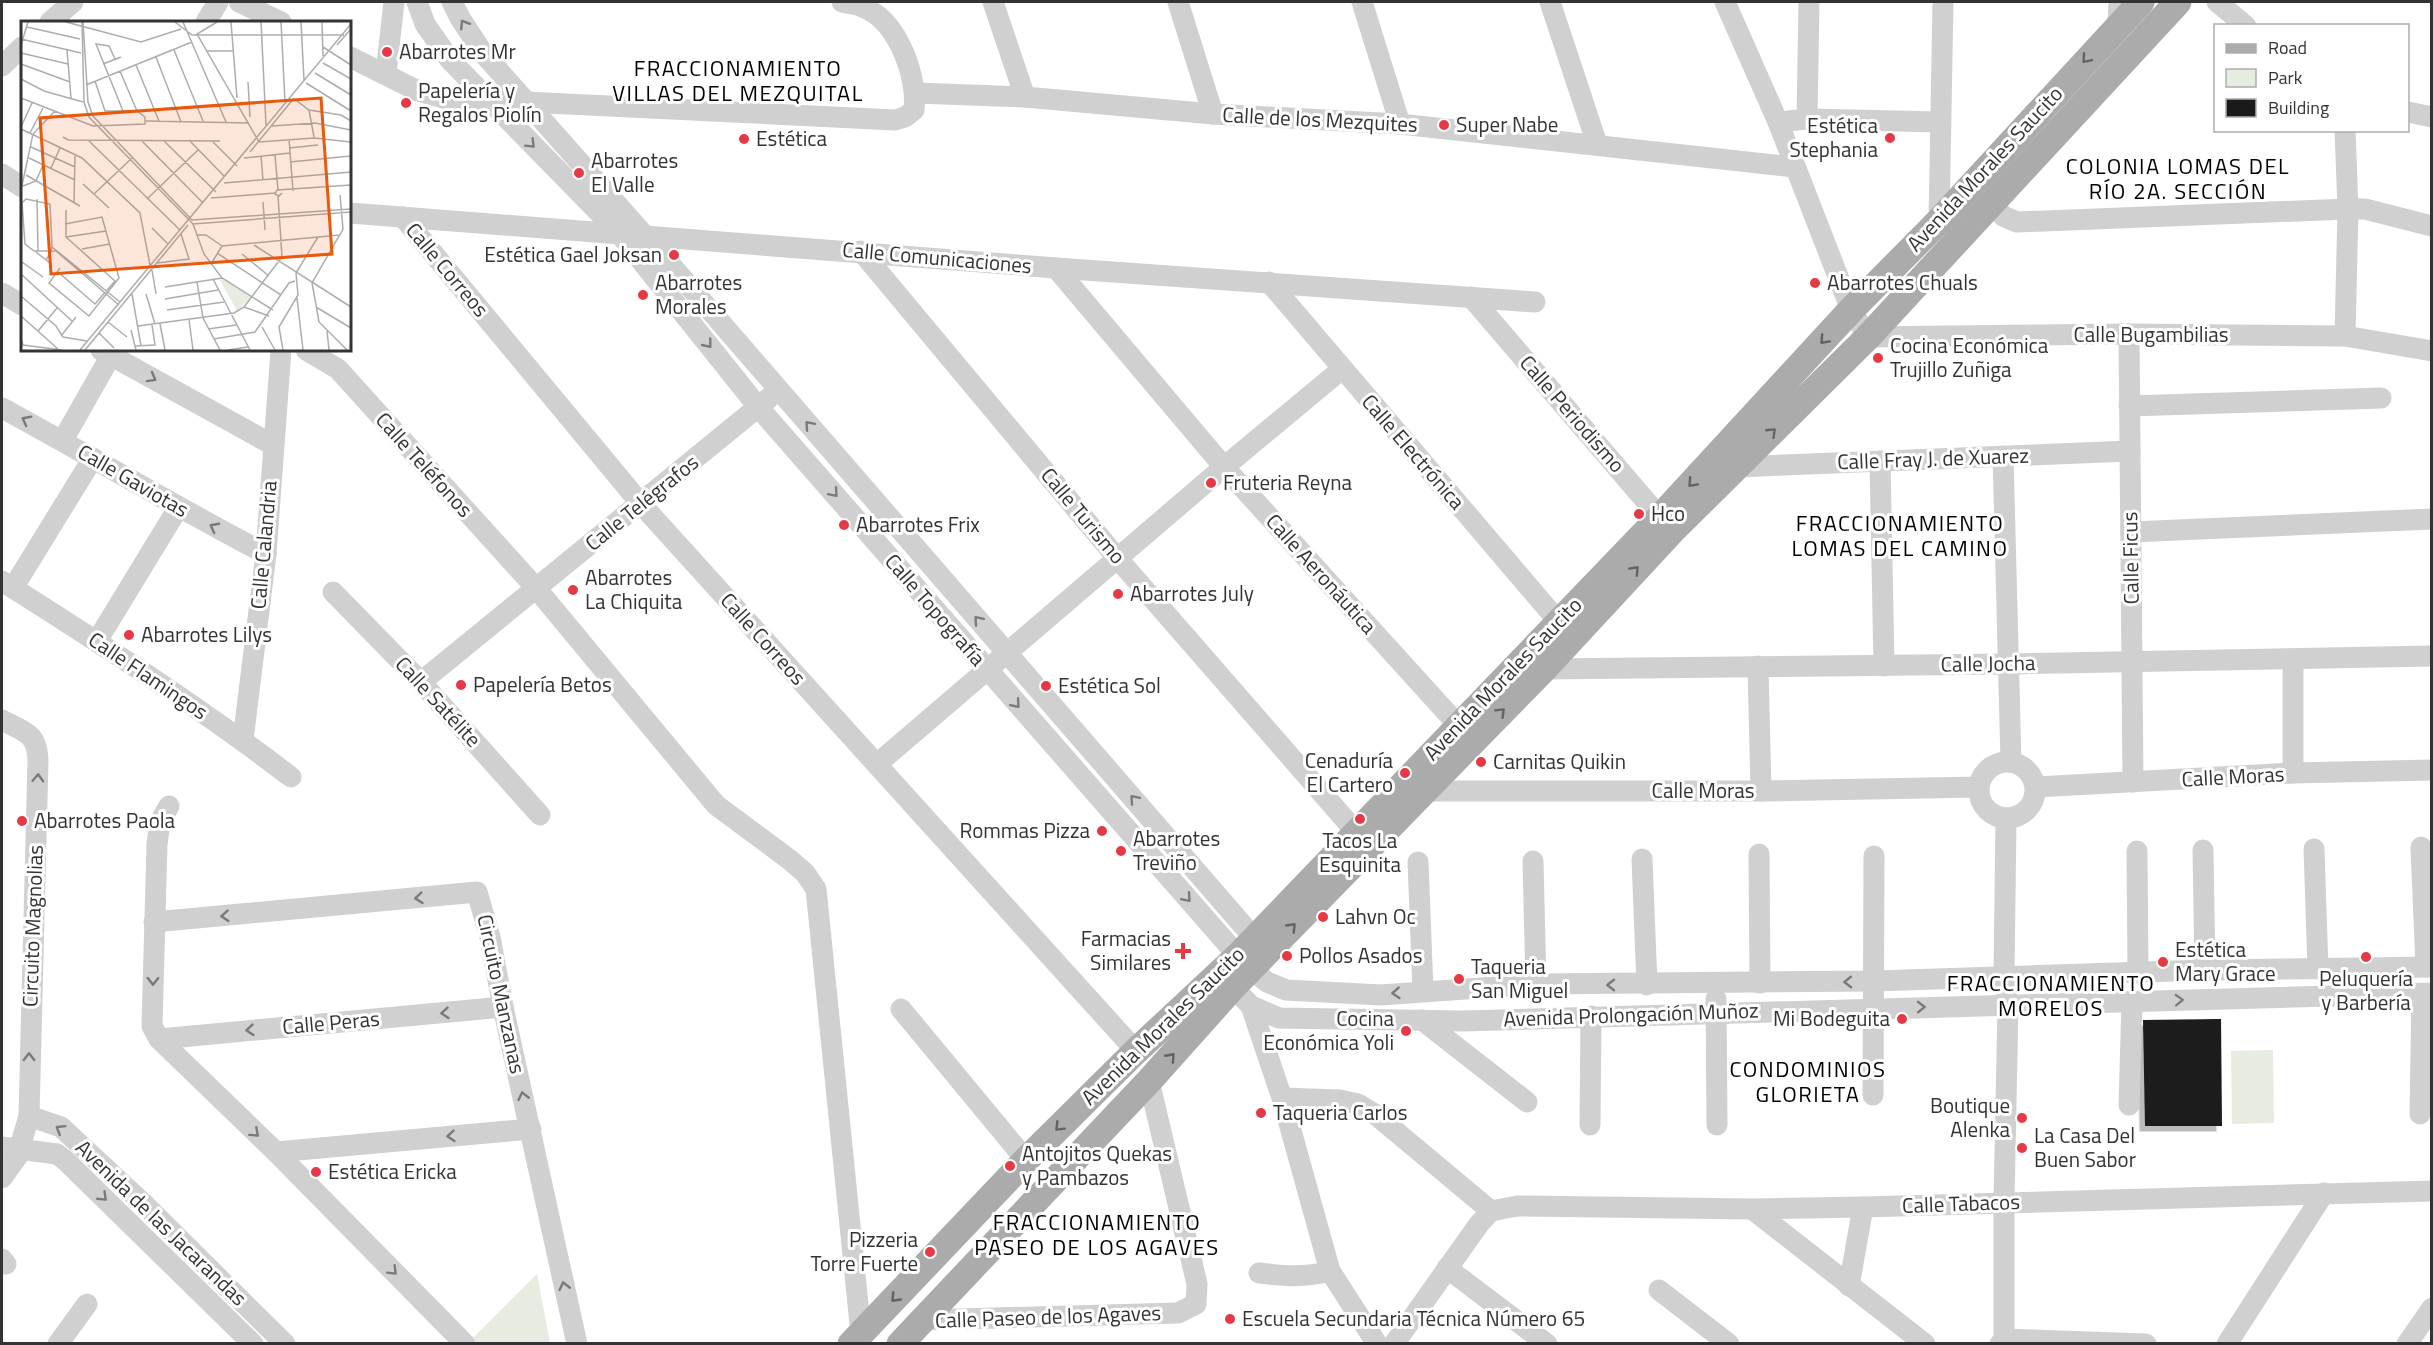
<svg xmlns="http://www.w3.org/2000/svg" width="2433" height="1345" font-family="'Titillium Web',sans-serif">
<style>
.green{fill:#e6ecdf}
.building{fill:#1a1a1a;filter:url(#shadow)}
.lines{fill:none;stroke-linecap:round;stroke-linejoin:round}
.minor{stroke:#d0d0d0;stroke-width:21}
.major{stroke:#ababab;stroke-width:27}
.oneway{stroke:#7a7a7a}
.oneway2{stroke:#636363}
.poi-dot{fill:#e63946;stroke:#fff;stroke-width:2}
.labels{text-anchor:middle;stroke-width:6;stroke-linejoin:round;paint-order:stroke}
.poi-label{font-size:21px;fill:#333;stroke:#fff;text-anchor:start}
.street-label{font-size:21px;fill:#333;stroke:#fff}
.neighbourhood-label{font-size:22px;letter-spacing:1.5px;fill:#000;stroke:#fff}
.inset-road{fill:none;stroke:#adadad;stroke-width:1.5}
.view{fill:#e8590c;fill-opacity:0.15;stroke:#e8590c;stroke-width:3}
.inset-edge{fill:none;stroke:#333;stroke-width:3}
</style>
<defs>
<filter id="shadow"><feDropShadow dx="-5.5" dy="5.5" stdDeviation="0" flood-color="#0004"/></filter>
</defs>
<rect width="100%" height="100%" fill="#fff"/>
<g class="green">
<polygon points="2273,1050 2274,1123 2232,1124 2231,1051"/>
<polygon points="537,1274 550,1343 477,1343 472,1339"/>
</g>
<polygon class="building" points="2221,1019 2222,1126 2145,1126 2143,1020"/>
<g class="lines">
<g class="minor">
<polyline points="239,2 281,22"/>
<polyline points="417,2 425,24 450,60 619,233 759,408 1238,956 1233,987 1251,1006 1279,1018 1463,1021 2432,993"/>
<polyline points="452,2 460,18 483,53 676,271 1254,938 1251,969 1267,982 1286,990 1381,995 1536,984 1875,981 2205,970 2432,967"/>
<polyline points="993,2 1025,97"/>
<polyline points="1178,2 1213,114"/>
<polyline points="1362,2 1400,124"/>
<polyline points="1550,2 1597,144"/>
<polyline points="1725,2 1778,122 1851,310 1868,337 2129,334 2345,336 2432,351"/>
<polyline points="2217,2 2246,26"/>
<polyline points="50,22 73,2"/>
<polyline points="206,22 218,2"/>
<polyline points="2118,23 2119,2"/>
<path d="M350,57L418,91L453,101L526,102L895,120L905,117L914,110C918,77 898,22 865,8C858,5 850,3 842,2"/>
<polyline points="2,66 22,47"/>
<polyline points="386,74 394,2"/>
<polyline points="916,93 1025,97 1213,114 1400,124 1794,167"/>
<polyline points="2408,112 2432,117"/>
<polyline points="1807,119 1809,2"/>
<polyline points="1778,122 1807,119 1940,122"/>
<polyline points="2345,130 2348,209 2345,336"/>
<polyline points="2,174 22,187"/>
<polyline points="1992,204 2003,216 2017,222 2348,209 2365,209 2432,226"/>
<polyline points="350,213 1056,268 1535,302"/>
<polyline points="403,217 641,504 1136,1051"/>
<polyline points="1939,221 1943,2"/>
<polyline points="861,251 1118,559 1356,832"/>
<polyline points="1056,268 1224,467 1468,736"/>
<polyline points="1269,282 1558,621"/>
<polyline points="2,293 22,305"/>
<polyline points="1471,297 1669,528"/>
<polyline points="2129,334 2133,782"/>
<polyline points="101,350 273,445"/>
<polyline points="306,350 338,369 536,588 716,805 790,860 805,873 816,889 861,1334"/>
<polyline points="2129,406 2381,398"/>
<path d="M2,408C90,456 176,507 266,554"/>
<polyline points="63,440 114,350"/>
<polyline points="2003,456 2011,762"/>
<polyline points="1880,461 1884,666"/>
<polyline points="1736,467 2130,451"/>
<polyline points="2131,532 2432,519"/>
<path d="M2,581C100,643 198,706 291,777"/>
<polyline points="13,588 93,458"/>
<polyline points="333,592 421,682 540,815"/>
<polyline points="97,641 178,508"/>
<polyline points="1758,666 1761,791"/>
<polyline points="1544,669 2009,664 2432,656"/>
<polyline points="421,682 769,398"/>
<path d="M2,720C24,732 37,732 38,760L29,1116L17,1157L2,1178"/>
<polyline points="243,740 266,554 281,350"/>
<circle cx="2007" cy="790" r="28"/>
<polyline points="877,764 1224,467 1342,369"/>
<polyline points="2293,773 2293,659"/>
<polyline points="2036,787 2293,773 2432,770"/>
<polyline points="1426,791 1761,791 1979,787"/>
<polyline points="169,806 160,822 157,844 152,1026 159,1039 276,1152 465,1344"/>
<polyline points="2421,847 2426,967"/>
<polyline points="2314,849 2318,969"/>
<polyline points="2203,850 2205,970"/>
<polyline points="2137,851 2138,974"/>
<polyline points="1759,854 1760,983"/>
<polyline points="1642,859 1647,985"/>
<polyline points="1533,861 1536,984"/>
<polyline points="1418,862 1423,991"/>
<polyline points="154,922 477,892 490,937 503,1007 577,1344"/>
<polyline points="1716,999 1717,1125"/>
<polyline points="1251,1006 1282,1098 1330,1271 1377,1344"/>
<polyline points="901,1009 1026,1160"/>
<polyline points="1422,1020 1527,1102"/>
<polyline points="159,1039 503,1007"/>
<polyline points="1873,1095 1874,856"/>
<polyline points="1282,1098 1340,1100 1358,1104 1376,1115 1491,1211"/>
<polyline points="2129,1105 2132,1001"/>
<polyline points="2420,1114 2422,994"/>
<polyline points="29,1116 61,1127 145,1205 285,1344"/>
<polyline points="1590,1125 1591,1016"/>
<polyline points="2,1147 57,1154 66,1161 253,1344"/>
<polyline points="276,1152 531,1129"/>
<polyline points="1752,1209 1925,1344"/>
<polyline points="1491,1211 1517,1206 1752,1209 1863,1207 2432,1191"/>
<polyline points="2,1259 6,1264"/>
<polyline points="1447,1268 1547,1344"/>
<path d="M1259,1273C1284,1276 1305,1278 1330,1271"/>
<polyline points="1849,1286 1863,1207"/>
<polyline points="1659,1290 1729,1344"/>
<polyline points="922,1320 1178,1313 1196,1304 1197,1284 1149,1081"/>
<polyline points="2004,1339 2146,1344"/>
<polyline points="58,1344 87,1304"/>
<polyline points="1394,1344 1479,1224 1491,1211"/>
<polyline points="2000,1344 2004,1339 2004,1202 2008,1005 2004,977 2006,818"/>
<polyline points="2227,1344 2324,1193"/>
<polyline points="2407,1344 2432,1308"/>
</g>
<g class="major">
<polyline points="851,1344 1026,1160 1136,1051 1238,956 1661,516 1851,310 1939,221 2141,2"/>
<polyline points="900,1344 1149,1081 1233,987 1544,669 1672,531 1868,337 2178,2"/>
</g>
</g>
<defs><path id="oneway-chevron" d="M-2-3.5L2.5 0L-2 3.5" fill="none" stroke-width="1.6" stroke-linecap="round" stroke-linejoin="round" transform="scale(1.5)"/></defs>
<g class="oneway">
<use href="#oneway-chevron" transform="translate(464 24) rotate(-122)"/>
<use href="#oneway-chevron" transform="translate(531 144) rotate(45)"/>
<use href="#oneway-chevron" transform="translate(708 344) rotate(51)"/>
<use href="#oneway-chevron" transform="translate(152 378) rotate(29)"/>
<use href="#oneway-chevron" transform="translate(26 420) rotate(-152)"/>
<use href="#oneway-chevron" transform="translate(809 425) rotate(-131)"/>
<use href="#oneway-chevron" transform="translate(834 493) rotate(49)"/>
<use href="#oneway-chevron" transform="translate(214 527) rotate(-152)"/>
<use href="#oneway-chevron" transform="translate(978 620) rotate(-131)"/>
<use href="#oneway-chevron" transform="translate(1016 704) rotate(49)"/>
<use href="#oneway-chevron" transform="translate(38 778) rotate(-88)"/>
<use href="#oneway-chevron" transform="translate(1134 799) rotate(-131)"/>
<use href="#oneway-chevron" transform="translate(419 898) rotate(174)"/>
<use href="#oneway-chevron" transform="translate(1187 898) rotate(49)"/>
<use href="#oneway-chevron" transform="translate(225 916) rotate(175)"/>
<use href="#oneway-chevron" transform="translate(153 981) rotate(91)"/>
<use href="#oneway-chevron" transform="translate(1848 982) rotate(179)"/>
<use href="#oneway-chevron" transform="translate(1611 985) rotate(-180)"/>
<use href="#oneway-chevron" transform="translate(1396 993) rotate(176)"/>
<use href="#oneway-chevron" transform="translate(2179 1000) rotate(-2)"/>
<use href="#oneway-chevron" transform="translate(1921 1007) rotate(-1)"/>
<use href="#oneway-chevron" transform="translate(445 1013) rotate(175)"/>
<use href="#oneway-chevron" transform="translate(250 1030) rotate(175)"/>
<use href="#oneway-chevron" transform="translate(29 1057) rotate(-90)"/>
<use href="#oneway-chevron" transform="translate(523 1096) rotate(-103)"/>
<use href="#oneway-chevron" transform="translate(60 1129) rotate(-148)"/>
<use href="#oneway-chevron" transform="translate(255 1133) rotate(42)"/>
<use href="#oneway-chevron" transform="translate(451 1136) rotate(175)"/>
<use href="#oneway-chevron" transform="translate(103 1197) rotate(44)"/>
<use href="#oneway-chevron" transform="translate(393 1271) rotate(45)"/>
<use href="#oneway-chevron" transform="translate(564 1286) rotate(-103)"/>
</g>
<g class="oneway2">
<use href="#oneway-chevron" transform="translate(2086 59) rotate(131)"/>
<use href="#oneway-chevron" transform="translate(1824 340) rotate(133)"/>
<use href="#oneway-chevron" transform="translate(1772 432) rotate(-44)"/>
<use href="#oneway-chevron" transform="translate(1692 483) rotate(133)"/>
<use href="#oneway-chevron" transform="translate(1635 570) rotate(-47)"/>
<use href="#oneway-chevron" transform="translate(1501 712) rotate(-45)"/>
<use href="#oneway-chevron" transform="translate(1292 927) rotate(-46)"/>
<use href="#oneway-chevron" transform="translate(1171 1057) rotate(-48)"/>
<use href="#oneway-chevron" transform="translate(1059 1127) rotate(135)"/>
<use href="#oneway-chevron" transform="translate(895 1298) rotate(134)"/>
</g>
<g class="poi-dot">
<circle cx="387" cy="52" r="6"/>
<circle cx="406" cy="103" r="6"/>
<circle cx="1444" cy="125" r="6"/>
<circle cx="1890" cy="138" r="6"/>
<circle cx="744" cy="139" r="6"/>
<circle cx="579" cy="173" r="6"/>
<circle cx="674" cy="255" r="6"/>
<circle cx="1815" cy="283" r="6"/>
<circle cx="643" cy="295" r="6"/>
<circle cx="1878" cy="358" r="6"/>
<circle cx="1211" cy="483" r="6"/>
<circle cx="1639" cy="514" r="6"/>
<circle cx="844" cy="525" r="6"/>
<circle cx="573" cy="590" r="6"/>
<circle cx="1118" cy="594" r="6"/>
<circle cx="129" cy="635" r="6"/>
<circle cx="461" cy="685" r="6"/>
<circle cx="1046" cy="686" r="6"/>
<circle cx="1481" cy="762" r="6"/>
<circle cx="1405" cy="773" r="6"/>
<circle cx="1360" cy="819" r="6"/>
<circle cx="22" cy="821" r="6"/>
<circle cx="1102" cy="831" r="6"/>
<circle cx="1121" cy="851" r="6"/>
<circle cx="1323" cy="917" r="6"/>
<path d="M1180 942h6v6h6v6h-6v6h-6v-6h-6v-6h6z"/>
<circle cx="1287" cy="956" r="6"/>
<circle cx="2366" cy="957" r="6"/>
<circle cx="2163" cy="962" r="6"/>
<circle cx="1459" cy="979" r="6"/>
<circle cx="1902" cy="1019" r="6"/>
<circle cx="1406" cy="1031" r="6"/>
<circle cx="1261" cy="1113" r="6"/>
<circle cx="2022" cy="1118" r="6"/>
<circle cx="2022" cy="1148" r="6"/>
<circle cx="1010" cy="1166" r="6"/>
<circle cx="316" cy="1172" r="6"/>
<circle cx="930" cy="1252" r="6"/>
<circle cx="1230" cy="1319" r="6"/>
</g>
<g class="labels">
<g class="poi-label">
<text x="399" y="59">Abarrotes Mr</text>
<text x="418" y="98">Papelería y<tspan x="418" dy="24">Regalos Piolín</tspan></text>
<text x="1456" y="132">Super Nabe</text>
<text x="1878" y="133" text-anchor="end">Estética<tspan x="1878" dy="24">Stephania</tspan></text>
<text x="756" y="146">Estética</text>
<text x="591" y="168">Abarrotes<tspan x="591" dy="24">El Valle</tspan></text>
<text x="662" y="262" text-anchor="end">Estética Gael Joksan</text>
<text x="655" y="290">Abarrotes<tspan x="655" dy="24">Morales</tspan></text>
<text x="1827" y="290">Abarrotes Chuals</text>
<text x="1890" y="353">Cocina Económica<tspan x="1890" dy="24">Trujillo Zuñiga</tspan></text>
<text x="1223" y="490">Fruteria Reyna</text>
<text x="1651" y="521">Hco</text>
<text x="856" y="532">Abarrotes Frix</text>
<text x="585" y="585">Abarrotes<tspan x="585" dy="24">La Chiquita</tspan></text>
<text x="1130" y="601">Abarrotes July</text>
<text x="141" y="642">Abarrotes Lilys</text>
<text x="473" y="692">Papelería Betos</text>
<text x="1058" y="693">Estética Sol</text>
<text x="1393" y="768" text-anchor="end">Cenaduría<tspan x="1393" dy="24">El Cartero</tspan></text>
<text x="1493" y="769">Carnitas Quikin</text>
<text x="34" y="828">Abarrotes Paola</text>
<text x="1090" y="838" text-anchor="end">Rommas Pizza</text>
<text x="1133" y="846">Abarrotes<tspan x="1133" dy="24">Treviño</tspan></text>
<text x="1360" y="848" text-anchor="middle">Tacos La<tspan x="1360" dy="24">Esquinita</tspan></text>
<text x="1335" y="924">Lahvn Oc</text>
<text x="1171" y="946" text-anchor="end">Farmacias<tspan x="1171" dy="24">Similares</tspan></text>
<text x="2175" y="957">Estética<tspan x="2175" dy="24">Mary Grace</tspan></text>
<text x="1299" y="963">Pollos Asados</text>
<text x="1471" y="974">Taqueria<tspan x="1471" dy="24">San Miguel</tspan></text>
<text x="2366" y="986" text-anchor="middle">Peluquería<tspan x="2366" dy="24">y Barbería</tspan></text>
<text x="1394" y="1026" text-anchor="end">Cocina<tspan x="1394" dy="24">Económica Yoli</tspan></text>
<text x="1890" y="1026" text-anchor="end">Mi Bodeguita</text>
<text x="2010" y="1113" text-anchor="end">Boutique<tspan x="2010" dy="24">Alenka</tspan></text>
<text x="1273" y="1120">Taqueria Carlos</text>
<text x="2034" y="1143">La Casa Del<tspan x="2034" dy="24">Buen Sabor</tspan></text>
<text x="1022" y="1161">Antojitos Quekas<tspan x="1022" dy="24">y Pambazos</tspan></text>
<text x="328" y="1179">Estética Ericka</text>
<text x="918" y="1247" text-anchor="end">Pizzeria<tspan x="918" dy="24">Torre Fuerte</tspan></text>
<text x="1242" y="1326">Escuela Secundaria Técnica Número 65</text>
</g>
<g class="street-label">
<text transform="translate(1320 120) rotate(3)" y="7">Calle de los Mezquites</text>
<text transform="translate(1985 169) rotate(-47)" y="7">Avenida Morales Saucito</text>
<text transform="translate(937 258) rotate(5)" y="7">Calle Comunicaciones</text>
<text transform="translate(447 270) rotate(50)" y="7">Calle Correos</text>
<text x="2151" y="342">Calle Bugambilias</text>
<text transform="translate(1572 414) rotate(49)" y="7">Calle Periodismo</text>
<text transform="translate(1413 452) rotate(49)" y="7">Calle Electrónica</text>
<text transform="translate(1933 459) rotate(-2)" y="7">Calle Fray J. de Xuarez</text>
<text transform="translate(424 465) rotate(48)" y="7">Calle Teléfonos</text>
<text transform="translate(133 481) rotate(30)" y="7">Calle Gaviotas</text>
<text transform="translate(642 503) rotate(-39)" y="7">Calle Telégrafos</text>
<text transform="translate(1083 516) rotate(50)" y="7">Calle Turismo</text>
<text transform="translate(264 545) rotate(-85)" y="7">Calle Calandria</text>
<text transform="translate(2131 558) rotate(-91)" y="7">Calle Ficus</text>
<text transform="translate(1321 574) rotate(48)" y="7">Calle Aeronáutica</text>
<text transform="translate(935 610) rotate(49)" y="7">Calle Topografía</text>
<text transform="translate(763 639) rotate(48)" y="7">Calle Correos</text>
<text transform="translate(1988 664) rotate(-1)" y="7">Calle Jocha</text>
<text transform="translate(148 676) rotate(34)" y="7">Calle Flamingos</text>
<text transform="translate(1503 679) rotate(-46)" y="7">Avenida Morales Saucito</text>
<text transform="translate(438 702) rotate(47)" y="7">Calle Satélite</text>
<text transform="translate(2233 777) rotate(-3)" y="7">Calle Moras</text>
<text x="1703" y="798">Calle Moras</text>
<text transform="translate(33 926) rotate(-88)" y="7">Circuito Magnolias</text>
<text transform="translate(501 994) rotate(78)" y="7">Circuito Manzanas</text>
<text transform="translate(1631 1015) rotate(-2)" y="7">Avenida Prolongación Muñoz</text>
<text transform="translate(331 1023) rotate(-5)" y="7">Calle Peras</text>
<text transform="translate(1163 1026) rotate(-44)" y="7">Avenida Morales Saucito</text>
<text transform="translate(1961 1204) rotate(-2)" y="7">Calle Tabacos</text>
<text transform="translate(161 1223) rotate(44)" y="7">Avenida de las Jacarandas</text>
<text transform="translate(1048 1317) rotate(-2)" y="7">Calle Paseo de los Agaves</text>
</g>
<g class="neighbourhood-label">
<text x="738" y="76">FRACCIONAMIENTO<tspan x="738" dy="25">VILLAS DEL MEZQUITAL</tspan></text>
<text x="2178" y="174">COLONIA LOMAS DEL<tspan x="2178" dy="25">RÍO 2A. SECCIÓN</tspan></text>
<text x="1900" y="531">FRACCIONAMIENTO<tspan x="1900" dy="25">LOMAS DEL CAMINO</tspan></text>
<text x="2051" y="991">FRACCIONAMIENTO<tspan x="2051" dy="25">MORELOS</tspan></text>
<text x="1808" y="1077">CONDOMINIOS<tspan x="1808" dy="25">GLORIETA</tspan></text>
<text x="1097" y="1230">FRACCIONAMIENTO<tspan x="1097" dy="25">PASEO DE LOS AGAVES</tspan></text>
</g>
</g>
<g transform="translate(21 21)">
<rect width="330" height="330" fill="#fff"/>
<path d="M201,258L230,276L216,290L199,259Z" fill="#e6ecdf"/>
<path class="inset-road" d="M45,1L120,21L160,8M61,1L63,81L68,96L172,203L330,191M62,1L67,81L72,95L171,199L330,188M154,1L171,14H323M162,1L205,101M196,1L176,13L238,121L293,117L330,121M210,1L216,77M240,1L245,104M260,1L264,81M280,1L283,59M301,1L302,35M6,6L59,18M0,18L60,32M0,24L7,1M316,24L330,8M302,26L330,44M46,29L50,77M153,29L182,100M186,30H213M0,32L47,43M135,36L160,101M94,38L88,25L75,23L102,90M302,42L330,58M0,43L49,61M82,43L100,36M115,44L138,100M99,50L116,90M294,52L330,74M0,58L23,70L62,81M74,60L84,90H116M227,61L229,96M285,62L330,90M65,64L171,21M0,77L72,105L124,103V96L116,90M272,77L288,89L320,94L330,100M288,89L293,116M125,100L228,102M251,105L294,102L330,109M0,106L11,82M0,108L61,137L119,192L129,244M9,112L22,87M42,116L47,119L199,120M268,118L272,170M67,119L159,209M120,119L182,182M168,119L203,155M143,120L195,171M192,121L216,145M10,126L54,146M268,127L297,124M229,131L273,77M254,134L257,169M240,135L242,159M8,137L54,159M223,137L269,132M269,141L330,135M30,147L39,127M5,154L59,185M203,162L330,151M62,163L88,187M2,165L15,160L22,144M0,169L12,113L34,90M261,172L258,175L254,173L256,169L330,164M73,173L111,137M319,174L322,208L291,262L298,301L326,329M190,177L254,172M16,178L17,230M126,178L177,129M53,181L54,135M242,181L244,209M172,203L183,233L201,257L252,289M131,207L147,223M176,214H185L201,225M45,216L85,210M233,224L330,286M201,225L319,214M31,226L99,281M61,228L89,223M15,231L30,243M196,232L260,274M221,233L248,255M261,236L287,235M25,239L30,231V230L31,226L29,183L5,178L1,182L4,223L13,230H35L98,284M1,241L22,256M136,242L168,238L160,213M190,243L201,225M39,247L28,262L68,295L98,257L81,196L44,203M131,249L135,273M37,251L74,283L94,260L45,216V189M0,253L51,300M192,258L229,329M176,261L182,297L199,329M144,266L201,257M111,273L120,325M125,273L134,303M0,275L35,305L42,316L66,320M276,277L282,329M144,278L197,269M223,286L248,295M295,286L330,307M146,289L203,281M0,295L37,328M168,299L172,329M87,301L106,316M139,303L144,329M117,305L213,292L223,286L261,236L257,175M241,306L254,329M187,308L215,304M110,309L115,329M17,310L36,287M306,310L308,329M78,312L93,327M40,315L55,296M0,318L2,324L41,329M193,318L234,311L268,262L274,260M114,325L134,324L131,304M59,329L330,3M64,329L167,204M207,329L227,326M262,329L258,306L277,274L275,252L297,216"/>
<path class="view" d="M300,77L311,233L30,253L19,97Z"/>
<rect width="330" height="330" class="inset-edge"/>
</g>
<rect width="2433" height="1345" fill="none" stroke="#333333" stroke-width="6"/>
<rect x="2214" y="24" width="195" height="108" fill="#ffffff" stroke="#adadad" stroke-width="1.5"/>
<rect x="2226" y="44" width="30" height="9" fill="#ababab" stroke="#adadad" stroke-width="1.5"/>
<text x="2268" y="54" font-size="18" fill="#333333">Road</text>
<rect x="2226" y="69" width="30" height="18" fill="#e6ecdf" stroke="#adadad" stroke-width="1.5"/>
<text x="2268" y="84" font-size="18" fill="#333333">Park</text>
<rect x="2226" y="99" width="30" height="18" fill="#1a1a1a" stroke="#adadad" stroke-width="1.5"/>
<text x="2268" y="114" font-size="18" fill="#333333">Building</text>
</svg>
